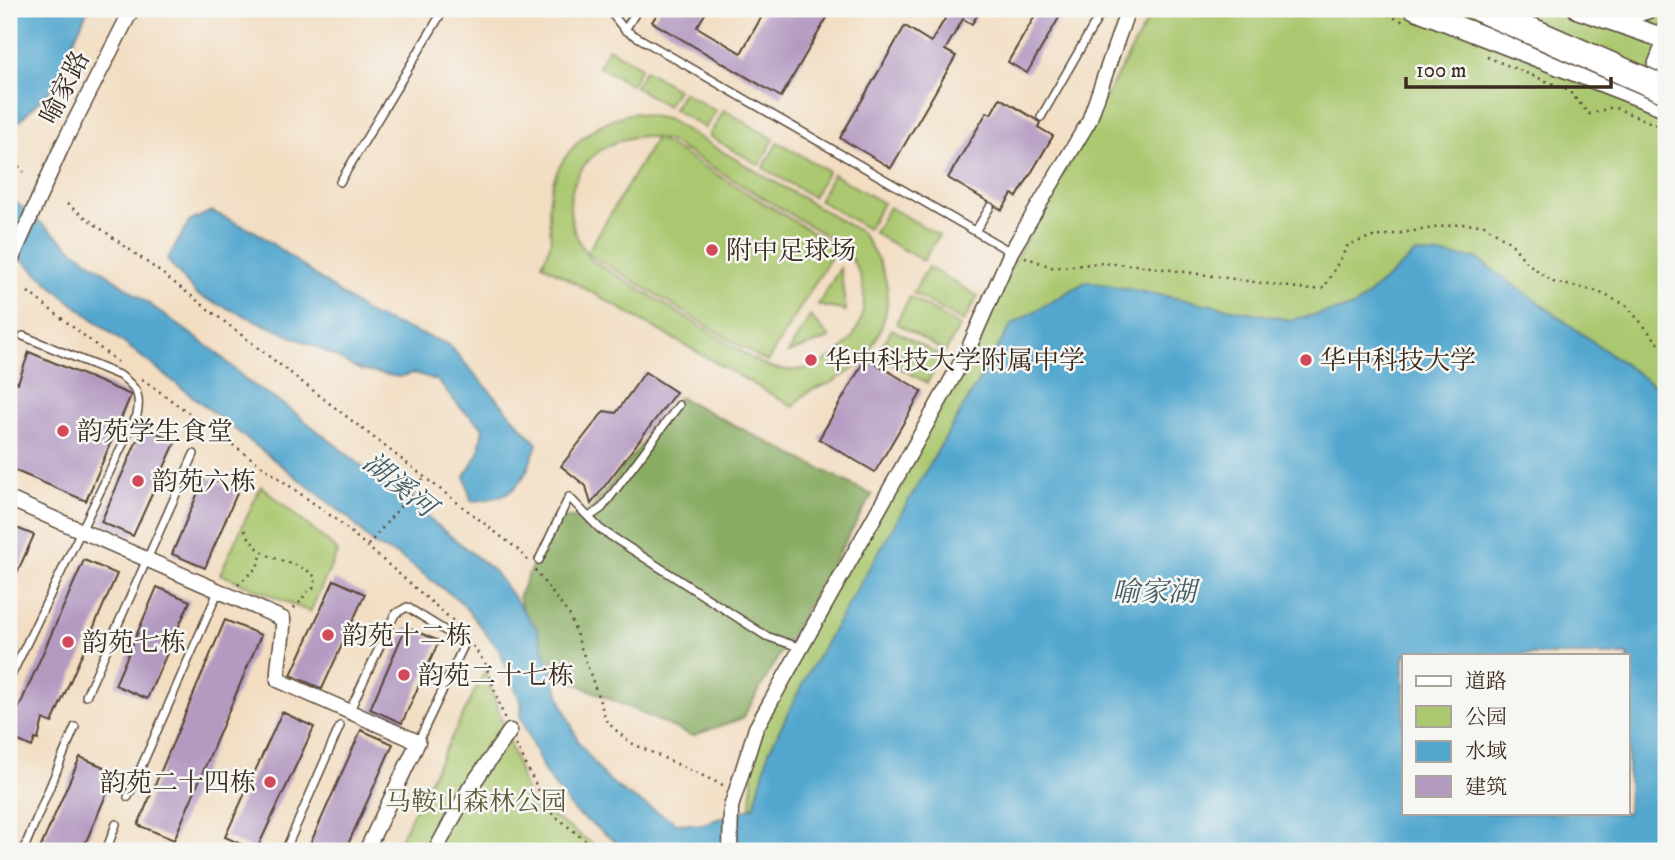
<svg xmlns="http://www.w3.org/2000/svg" width="1675" height="860" font-family="'IM FELL DW Pica','Noto Serif SC',serif">
<style>
.green{fill:#abc86f;stroke:#737946;stroke-width:2;fill-rule:evenodd}
.forest{fill:#88ac62;stroke:#626b40;stroke-width:2}
.water{fill:#53a7cf;stroke:#476876;stroke-width:2;fill-rule:evenodd}
.building{fill:#b39ac1}
.lines{fill:none;stroke-linecap:round;stroke-linejoin:round}
.lane-casing{stroke:#564536;stroke-width:10}
.street-casing{stroke:#564536;stroke-width:17}
.secondary-casing{stroke:#564536;stroke-width:22}
.path{stroke:#564536;stroke-width:2.5;stroke-dasharray:2 5;stroke-linecap:butt}
.lane{stroke:#fff;stroke-width:7}
.street{stroke:#fff;stroke-width:14}
.secondary{stroke:#fff;stroke-width:19}
.highway-bridge-casing{stroke:#564536;stroke-width:29;stroke-linecap:butt}
.highway-bridge{stroke:#fff;stroke-width:26}
.poi-dot{fill:#d1495b;stroke:#f6f6f2;stroke-width:2.5}
.labels{text-anchor:middle;stroke-width:5;stroke-linejoin:round;paint-order:stroke}
.street-label{font-size:26px;fill:#3b2a1e;stroke:#f6f6f2}
.poi-label{font-size:26px;fill:#3b2a1e;stroke:#f6f6f2;text-anchor:start}
.park-label{font-size:26px;fill:#5d5936;stroke:#f6f6f2}
.water-label{font-size:28px;font-style:italic;fill:#455c65;stroke:#f6f6f2}
</style>
<rect width="100%" height="100%" fill="#f6f6f2"/>
<filter id="ink" filterUnits="userSpaceOnUse"><feTurbulence type="fractalNoise" baseFrequency=".0143" numOctaves="2"/><feDisplacementMap in="SourceGraphic" scale="14" xChannelSelector="R" yChannelSelector="G"/><feConvolveMatrix kernelMatrix="1 2 1 2 8 2 1 2 1" color-interpolation-filters="sRGB"/></filter>
<filter id="wash" filterUnits="userSpaceOnUse"><feTurbulence type="fractalNoise" baseFrequency=".00686" numOctaves="4" result="noise"/><feDisplacementMap in="SourceGraphic" scale="28" xChannelSelector="R" yChannelSelector="G"/><feGaussianBlur stdDeviation="1.57" result="paint"/><feColorMatrix in="noise" values="0 0 0 0 0 0 0 0 0 0 0 0 0 0 0 0 0 1.4 0 .05"/><feComposite in="paint" operator="in"/></filter>
<g filter="url(#wash)">
<rect width="100%" height="100%" fill="#f2ddc1"/>
<g class="green">
<path d="M1154,9H1666V851H748L756,728ZM1404,655H1628V813H1404Z"/>
<polygon points="608,48 641,67 631,85 598,66"/>
<polygon points="645,70 677,89 667,106 635,87"/>
<polygon points="683,92 716,111 705,128 673,109"/>
<polygon points="724,110 774,139 759,165 709,136"/>
<path d="M634,113L667,119L862,233C871,248 882,263 886,282C893,319 870,361 838,379C818,391 807,386 794,407L542,264C557,235 548,235 549,207C551,158 589,122 634,113ZM641,136L656,138L587,253L767,362L837,247L658,139L667,140L840,244C860,266 870,293 860,322C848,355 812,375 778,369C757,365 736,347 717,336C676,311 634,286 593,261C547,211 574,143 641,136Z"/>
<polygon points="778,142 828,171 813,197 763,168"/>
<polygon points="833,174 883,203 868,229 819,200"/>
<polygon points="889,207 939,235 923,261 874,233"/>
<polygon points="928,267 978,296 963,322 913,293"/>
<polygon points="840,268 846,311 818,305"/>
<polygon points="910,297 960,326 945,352 896,323"/>
<polygon points="810,316 830,338 788,353"/>
<polygon points="892,329 942,357 927,383 877,355"/>
<polygon points="261,486 338,551 310,612 220,574"/>
<polygon points="485,671 529,800 603,851 394,851"/>
</g>
<polygon class="forest" points="679,397 872,495 743,718 692,736 535,665 519,596 554,516 583,519"/>
<g class="water">
<polygon points="9,9 88,9 52,88 9,131"/>
<path d="M9,197L74,250L216,352L247,381L290,409L386,485L410,493L432,521L494,571L537,629L563,706L579,743L605,777L626,794L677,823L700,825L754,807L769,751L808,673L1011,325L1087,281L1290,320L1354,307L1416,253L1476,258L1666,394V851H628L574,811L545,773L520,716L522,705L499,650L461,602L399,556L374,545L349,518L62,295L9,248ZM1404,655H1628V813H1404Z"/>
<path d="M211,211L256,232L370,315L448,344L537,444C523,485 516,498 471,501L465,476L479,452L483,427L460,407L437,380L414,373L399,377L360,370L321,349L197,295L167,260L189,222Z"/>
</g>
<g id="blocks">
<g class="building">
<polygon points="660,9 708,9 697,27 741,53 766,9 832,9 781,97 652,22"/>
<polygon points="932,9 981,9 972,24 963,19 945,50 956,56 891,168 840,138 905,26 931,42 946,17"/>
<polygon points="1039,9 1064,9 1027,73 1008,62"/>
<polygon points="1000,98 1035,119 1040,123 1038,127 1053,136 1017,197 1012,194 1002,210 948,178 987,112 991,114"/>
<polygon points="29,352 131,395 86,501 9,468 9,391 13,380 18,383"/>
<polygon points="866,358 922,391 875,472 819,439"/>
<polygon points="645,372 676,392 591,504 586,486 561,466 604,411 616,413"/>
<polygon points="143,427 176,441 133,536 101,522"/>
<polygon points="205,476 238,491 205,568 172,554"/>
<polygon points="14,527 34,535 17,573 9,570 9,538"/>
<polygon points="84,560 117,574 52,723 43,719 38,740 35,739 32,747 12,738 15,733 9,732 9,719 13,721"/>
<polygon points="334,580 365,594 322,689 291,675"/>
<polygon points="157,587 190,601 147,699 115,685"/>
<polygon points="225,620 261,635 174,840 138,825"/>
<polygon points="406,627 439,641 402,723 370,709"/>
<polygon points="282,712 314,727 256,851 225,837"/>
<polygon points="361,730 393,744 345,851 307,851"/>
<polygon points="80,757 116,772 82,851 39,851"/>
</g>
</g>
</g>
<g filter="url(#ink)">
<use href="#blocks" fill-opacity="0" stroke="#564536" stroke-width="2"/>
<g class="lines">
<g class="lane-casing">
<g id="lane">
<polyline points="608,9 625,30"/>
<polyline points="638,9 625,30 1011,252"/>
<polyline points="1041,117 1103,9"/>
<polyline points="340,182 444,9"/>
<polyline points="976,230 990,207"/>
<polyline points="589,517 602,508 679,405"/>
<polyline points="539,560 569,497 600,529 766,636 799,647"/>
<path d="M9,680L137,415C141,395 137,388 121,376L23,336"/>
<polyline points="86,696 194,454"/>
<polyline points="350,710 395,614 407,607 465,643 418,742"/>
<polyline points="128,797 218,592"/>
<polyline points="23,851 75,727"/>
<polyline points="106,851 116,824"/>
<polyline points="285,851 340,726"/>
</g>
</g>
<g class="street-casing">
<g id="street">
<polyline points="9,265 62,146 132,9"/>
<path d="M9,499L283,619C284,640 277,658 278,680L418,742L366,851"/>
<polyline points="435,851 469,789 510,731"/>
<polyline points="730,851 731,807 756,728 967,352 1011,252 1089,121 1128,9"/>
</g>
</g>
<g class="secondary-casing">
<g id="secondary">
<polyline points="1414,9 1666,107"/>
<polyline points="1578,9 1666,39"/>
<polyline points="1610,16 1619,18 1647,9"/>
<polyline points="1646,95 1666,44"/>
</g>
</g>
<g class="path">
<polyline points="1375,9 1404,22"/>
<polyline points="1487,57 1568,90 1589,114 1613,107 1666,129"/>
<polyline points="9,156 24,172"/>
<polyline points="67,204 163,274 521,552 529,562"/>
<polyline points="1025,257 1054,268 1098,263 1136,265 1311,290 1324,288 1348,245 1368,238 1460,224 1484,225 1511,243 1526,262 1553,282 1596,291 1626,305 1666,352"/>
<polyline points="28,292 119,363"/>
<polyline points="142,379 338,521 459,626"/>
<path d="M245,530C262,568 295,555 316,578L313,589L305,593L302,600L293,609"/>
<polyline points="368,545 424,478"/>
<polyline points="535,570 570,616 607,722 629,742 725,786"/>
<polyline points="238,585 257,567 262,553"/>
<polyline points="473,646 485,663 505,720"/>
<polyline points="516,745 549,811 598,851"/>
</g>
<use href="#lane" class="lane"/>
<use href="#street" class="street"/>
<use href="#secondary" class="secondary"/>
<g class="highway-bridge-casing">
<polyline id="highway-bridge" points="1481,9 1666,90"/>
</g>
<use href="#highway-bridge" class="highway-bridge"/>
</g>
</g>
<g class="poi-dot">
<circle cx="712" cy="250" r="7"/>
<circle cx="811" cy="360" r="7"/>
<circle cx="1306" cy="360" r="7"/>
<circle cx="63" cy="431" r="7"/>
<circle cx="138" cy="481" r="7"/>
<circle cx="328" cy="635" r="7"/>
<circle cx="68" cy="642" r="7"/>
<circle cx="404" cy="675" r="7"/>
<circle cx="270" cy="782" r="7"/>
</g>
<g class="labels">
<g class="street-label">
<text transform="translate(64 87) rotate(-63)" y="9">喻家路</text>
</g>
<g class="poi-label">
<text x="726" y="259">附中足球场</text>
<text x="825" y="369">华中科技大学附属中学</text>
<text x="1320" y="369">华中科技大学</text>
<text x="77" y="440">韵苑学生食堂</text>
<text x="152" y="490">韵苑六栋</text>
<text x="342" y="644">韵苑十二栋</text>
<text x="82" y="651">韵苑七栋</text>
<text x="418" y="684">韵苑二十七栋</text>
<text x="256" y="791" text-anchor="end">韵苑二十四栋</text>
</g>
<g class="park-label">
<text x="476" y="810">马鞍山森林公园</text>
</g>
<g class="water-label">
<text transform="translate(400 484) rotate(39)" y="10">湖溪河</text>
<text x="1154" y="601">喻家湖</text>
</g>
</g>
<rect width="1675" height="860" fill="none" stroke="#f6f6f2" stroke-width="35"/>
<rect x="1402" y="654" width="228" height="161" fill="#f6f6f2" stroke="#aba49d" stroke-width="2"/>
<rect x="1416" y="676" width="35" height="10" fill="#ffffff" stroke="#aba49d" stroke-width="2"/>
<text x="1465" y="688" font-size="21" fill="#3b2a1e">道路</text>
<rect x="1416" y="706" width="35" height="21" fill="#abc86f" stroke="#aba49d" stroke-width="2"/>
<text x="1465" y="724" font-size="21" fill="#3b2a1e">公园</text>
<rect x="1416" y="741" width="35" height="21" fill="#53a7cf" stroke="#aba49d" stroke-width="2"/>
<text x="1465" y="758" font-size="21" fill="#3b2a1e">水域</text>
<rect x="1416" y="776" width="35" height="21" fill="#b39ac1" stroke="#aba49d" stroke-width="2"/>
<text x="1465" y="794" font-size="21" fill="#3b2a1e">建筑</text>
<path d="M1406 77v10h205v-10" fill="none" stroke="#3b2a1e" stroke-width="3.5"/>
<text x="1416" y="77" font-size="21" fill="#3b2a1e" stroke="#f6f6f2" stroke-width="5" paint-order="stroke">100 m</text>
</svg>
